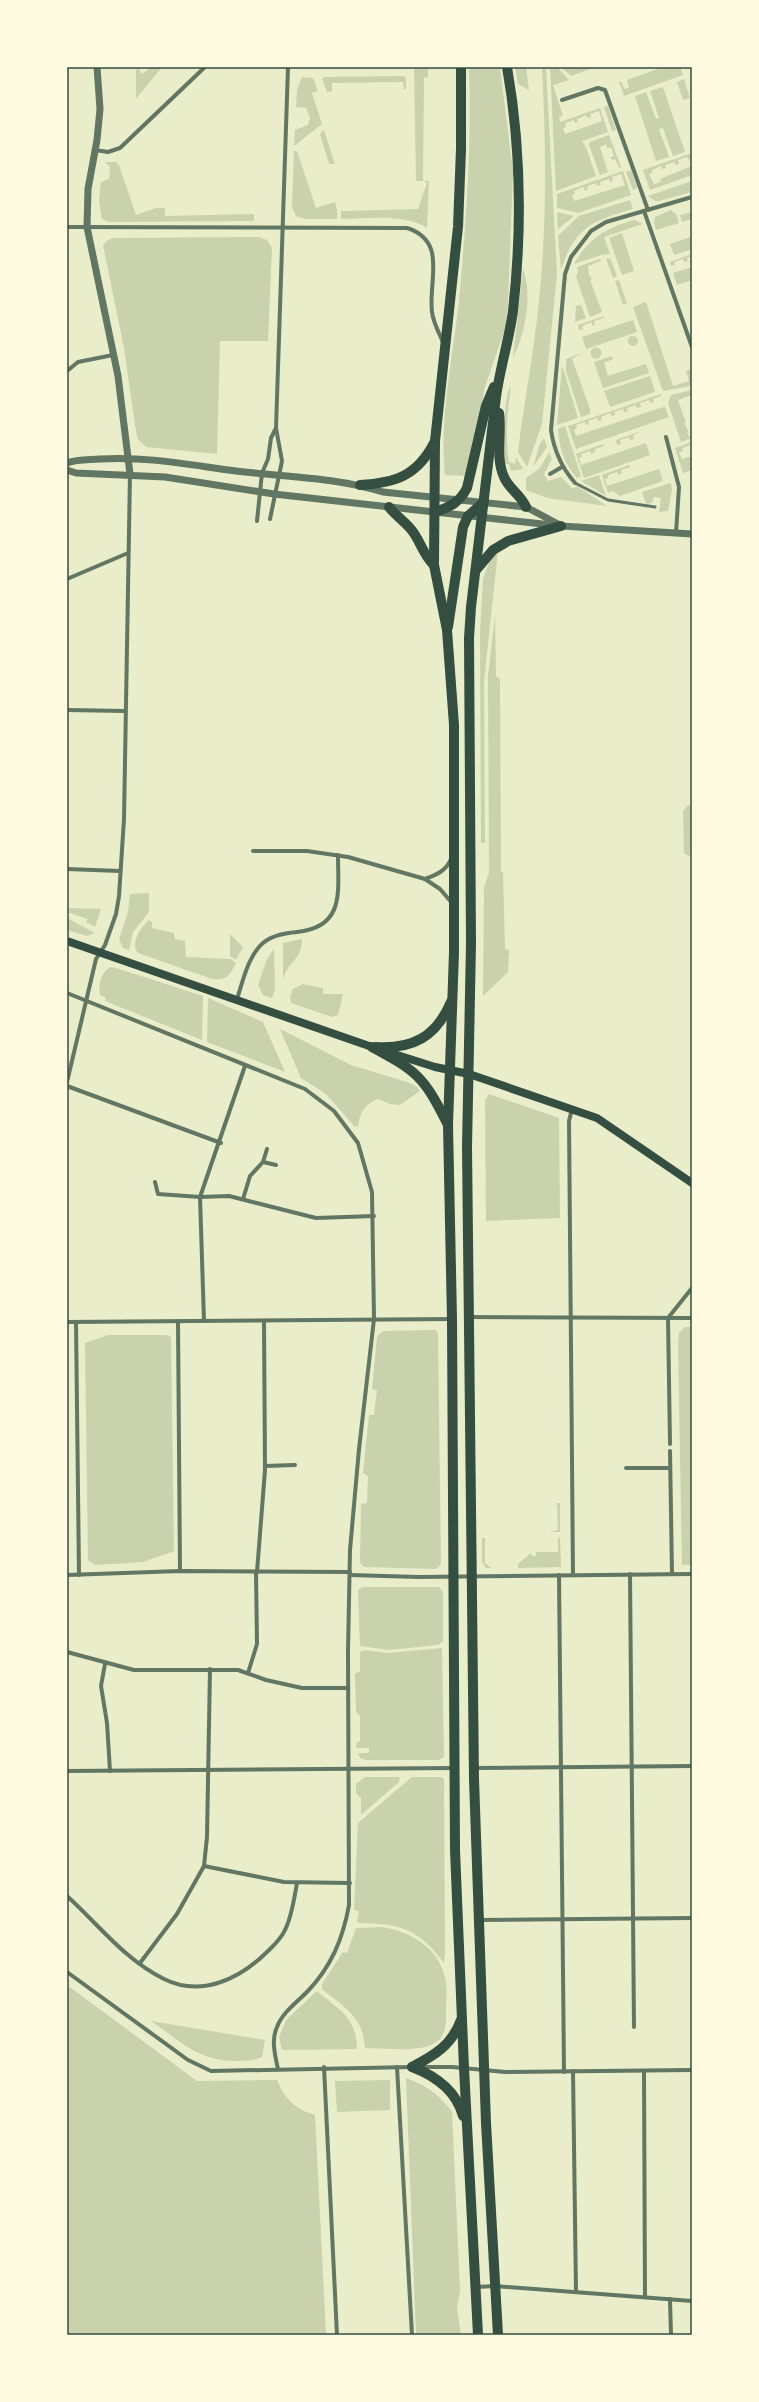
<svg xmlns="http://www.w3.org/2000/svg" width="759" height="2402" font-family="Karla,sans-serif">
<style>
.green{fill:#cad2ad;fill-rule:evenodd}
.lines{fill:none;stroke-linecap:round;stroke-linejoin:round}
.service{stroke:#617663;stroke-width:3}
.minor{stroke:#617663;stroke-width:4}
.tertiary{stroke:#617663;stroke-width:7}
.secondary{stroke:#344e41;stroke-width:8}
.trunk{stroke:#344e41;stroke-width:10}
.neatline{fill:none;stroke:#344e41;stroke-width:1.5}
</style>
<rect width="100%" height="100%" fill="#e9edc9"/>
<g class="green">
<polygon points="152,67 162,67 136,99 136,69 138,68 142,74"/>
<path d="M469,67H500L513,172L508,305L505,329L485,387L467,476L445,475C439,417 453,358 459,300C466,224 472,144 469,67Z"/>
<polygon points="515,67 526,67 529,90 518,84"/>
<path d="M542,67H546L557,274L542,424L527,467L518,452C524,402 534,352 539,301C547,223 546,145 542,67Z"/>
<path d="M550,67H557L569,80L553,85L563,116L559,117L560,122L600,108L608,132L582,141L586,147L596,176L556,191ZM599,111L602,121L565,134L563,128L566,127L565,123L574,120L575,123L578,122L577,119L586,115L587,118L591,117L590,114Z"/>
<polygon points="561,67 596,67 571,76"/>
<polygon points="663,67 680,67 683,75 624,96 619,82 622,82 624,89 629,88 627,80"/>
<polygon points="428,68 428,77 424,78 423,181 416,181 414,69"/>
<polygon points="404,76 406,79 406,89 404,89 403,82 332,83 332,91 327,92 322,79 324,77"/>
<polygon points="302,77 313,78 318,91 312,93 322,124 294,146 295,130 308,125 310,118 306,108 296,107 297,90"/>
<polygon points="684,79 690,98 683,100 677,82"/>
<polygon points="663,87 685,152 673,156 663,128 659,129 669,157 656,161 635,96 646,92 656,119 659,118 650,91"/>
<polygon points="608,106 616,130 612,131 604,107"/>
<polygon points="324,130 335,164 329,164 320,134"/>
<polygon points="609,135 621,167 619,168 615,159 612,160 611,157 614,156 611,147 607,148 606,144 600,147 608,172 600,175 589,145 590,142"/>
<polygon points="294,151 297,151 316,208 335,202 337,210 337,219 305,219 296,216 292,207"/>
<polygon points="692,153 691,159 689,160 687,157 678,160 679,164 676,165 674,162 665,165 666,168 662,169 661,166 652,170 652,173 649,174 654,184 661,182 660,179 692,166 692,175 650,190 643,170"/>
<polygon points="105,162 116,162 119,165 136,215 156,208 165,208 165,216 254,214 254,221 109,222 102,219 99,201 101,182 109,179 110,167"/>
<polygon points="631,170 637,188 633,190 626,172"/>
<path d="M623,171L631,195L578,213L557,208V194ZM621,174L625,185L574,201L572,195L575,194L574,191L583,187L585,191L588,189L587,186L596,183L597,186L601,185L600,182L609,179L610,182L613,181L612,177Z"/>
<path d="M424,181H429L427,228C402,213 369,219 341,219V211H343L418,209L427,183Z"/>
<polygon points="692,181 692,192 659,201 655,201 648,196"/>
<path d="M630,200L633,209C593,220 574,228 561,270L558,236L579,216Z"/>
<polygon points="671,210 676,214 679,223 656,230 654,222 655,217"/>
<polygon points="557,212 574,216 558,229"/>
<polygon points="692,212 692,219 682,222 680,215"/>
<path d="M634,220L643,224L604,237L610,254L601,255L574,264C589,238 606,228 634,220Z"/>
<polygon points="622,233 634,271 622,275 609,238"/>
<polygon points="259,237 267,240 272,248 268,341 220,341 217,454 146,447 138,439 136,432 124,348 103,245 108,240 113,238"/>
<polygon points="690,237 692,249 674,255 670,244"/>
<polygon points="692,254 692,256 687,258 688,261 684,262 683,259 674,262 675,265 671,266 670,262"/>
<polygon points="610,258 617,276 613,278 606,259"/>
<polygon points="600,259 601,261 588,266 589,275 592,279 590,280 602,312 590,317 576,277 578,272 577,267"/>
<polygon points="692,267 692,280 677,285 673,273"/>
<path d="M523,269C533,296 525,333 513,358Z"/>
<polygon points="619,280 627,304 623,305 615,281"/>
<polygon points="646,302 673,386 689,381 686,371 692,369 692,385 690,386 663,391 633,307"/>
<polygon points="581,305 586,318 575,322 576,306"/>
<polygon points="604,316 604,318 594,321 595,325 593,326 591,322 582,326 583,329 579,330 578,325"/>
<polygon points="633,320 637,332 586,349 582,337"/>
<circle cx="633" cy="341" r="5"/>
<circle cx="596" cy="353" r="5.5"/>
<polygon points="582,353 572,359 590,409 590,414 581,417 566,371 566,359"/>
<polygon points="612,356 613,359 604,363 608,376 646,364 649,373 603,388 594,362"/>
<polygon points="562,365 578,418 557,425"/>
<polygon points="650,376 655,392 610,407 604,391"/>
<path d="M511,387C507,413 505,437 509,462L515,464L516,457L523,469L511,471L509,464H504C501,440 504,415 508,391Z"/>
<polygon points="692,390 692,395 678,400 686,423 684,423 689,432 687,432 689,437 692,436 692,438 681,442 668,403 671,395"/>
<polygon points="661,394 661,396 653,399 654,402 650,403 649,400 640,403 641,407 637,408 636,405 627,408 628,411 624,412 623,409 614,412 615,415 612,416 610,413 601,417 602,420 599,421 597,418 588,421 589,424 586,425 585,422 576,425 577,428 574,430 576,436 660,408 665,407 669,417 576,449 568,426"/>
<path d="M565,426L581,476L577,478C564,464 559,447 558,429Z"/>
<polygon points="641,431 633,436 634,439 630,440 629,437 620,440 621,444 617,445 616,440"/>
<polygon points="544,438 547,447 533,467 540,443"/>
<polygon points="692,442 692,447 691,445 682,448 683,451 679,452 682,459 692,456 692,470 683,473 675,448"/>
<polygon points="646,443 650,455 584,478 576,454 603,444 604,446 595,449 595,452 592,454 590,451 581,454 582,457 579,458 581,465"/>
<polygon points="549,452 552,459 544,474 548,481 561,477 573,489 577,486 607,506 547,498 526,490 526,478 540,468"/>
<polygon points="629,465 630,467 621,470 622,473 618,475 617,472 608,475 608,478 605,479 607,486 659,469 663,481 620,496 613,491 608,493 602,475"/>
<polygon points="599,475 606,496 581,481"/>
<polygon points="671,483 672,490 668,511 659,512 661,498 654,497 652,503 646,504 642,492"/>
<polygon points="498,551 484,681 485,843 481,843 480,633 483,579 490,560"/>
<polygon points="495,615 496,676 500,679 501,871 503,872 505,949 509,950 508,972 483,996 484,887 489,873 488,676"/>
<polygon points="688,805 692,807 692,855 688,856 684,853 683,811"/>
<polygon points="149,893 149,912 133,932 129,950 123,948 119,939 128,912 130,894"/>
<polygon points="67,908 101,909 95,927 86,922 88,919 67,912"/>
<polygon points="67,918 95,933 87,936 67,930"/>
<path d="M149,920L152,922V928L174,933L175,939L185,941L186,957L231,959L236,963C229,977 225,982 209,978L138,953C130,943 141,927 149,920Z"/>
<polygon points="230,934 243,947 236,960 230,956"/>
<path d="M302,939C302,961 287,961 283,980V943Z"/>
<polygon points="274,949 275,989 272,998 263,995 258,985 267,959"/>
<path d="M110,967L116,968L203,996L202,1040L105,1001L106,998L100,995C98,984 101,973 110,967Z"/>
<polygon points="303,984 323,988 323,994 343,994 338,1015 332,1017 291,1003 290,997 293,989"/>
<polygon points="208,998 263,1022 285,1072 207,1042"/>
<path d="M280,1029L351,1065L407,1082L416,1086L420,1091L400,1105L390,1104L378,1099C365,1104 360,1112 358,1126H354L326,1094L301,1078Z"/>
<polygon points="489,1094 559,1118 560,1218 486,1221 485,1101"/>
<polygon points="685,1327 692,1327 692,1565 682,1565 678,1344 679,1333"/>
<polygon points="436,1330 438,1335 441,1564 436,1569 364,1567 360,1563 361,1504 367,1503 368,1476 363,1473 369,1415 374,1415 377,1390 372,1389 377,1337 383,1331"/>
<polygon points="108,1335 166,1335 171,1337 174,1551 143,1562 95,1565 88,1560 85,1343"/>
<polygon points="557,1503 560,1503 560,1532 550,1532 558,1530"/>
<polygon points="482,1538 485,1538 485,1563 491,1568 486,1568 482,1562"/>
<polygon points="558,1538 560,1538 561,1567 518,1568 518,1564 531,1553 532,1556 536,1556 536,1552 558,1552"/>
<polygon points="362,1587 439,1587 443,1592 443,1641 438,1645 389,1650 360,1646 358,1590"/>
<polygon points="442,1648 444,1757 439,1760 365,1760 360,1758 358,1753 369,1753 369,1748 356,1748 357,1742 360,1741 360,1716 356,1712 355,1673 360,1672 360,1652 364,1650 388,1653"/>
<polygon points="365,1777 400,1777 399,1782 361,1815 361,1798 356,1793 356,1784"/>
<path d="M412,1777H442L444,1780L445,1952L444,1963C418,1928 401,1924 359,1923L357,1921L359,1911L354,1910L358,1823Z"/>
<path d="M381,1927C408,1931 436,1945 444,1974C448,1985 446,1999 446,2010C446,2023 447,2035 435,2043C419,2053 383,2048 365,2048C363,2016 345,2008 322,1989V1984L343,1952L347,1953L356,1928Z"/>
<path d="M67,1985L197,2081L277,2080C285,2099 295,2109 315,2115L326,2335H67Z"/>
<path d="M317,1991C340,2011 356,2016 357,2049L282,2050L279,2037L286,2020Z"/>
<path d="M151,2021L265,2040L262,2057C252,2061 244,2061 234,2061C197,2060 180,2041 151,2021Z"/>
<path d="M406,2078C427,2086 439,2094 452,2112L460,2291L457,2308L461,2335H416Z"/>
<polygon points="390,2080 390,2110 337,2112 335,2081"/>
</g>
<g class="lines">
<polyline class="service" points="575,483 608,500 655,507"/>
<g class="minor">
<polyline points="562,100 598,88 605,90 648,210"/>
<polyline points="95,150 108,152 120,148 205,67"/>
<polyline points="644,211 692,347"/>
<path d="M67,227L407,228C448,241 428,281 432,312C433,322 439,333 443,342"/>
<polyline points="67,371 78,362 113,355"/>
<polyline points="666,437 679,487 676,533"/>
<polyline points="550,474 562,467"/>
<path d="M575,483C561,467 554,451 551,430L565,274L571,257L591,231L606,222L692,197"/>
<polyline points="270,519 282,461 276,428 288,67"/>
<polyline points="257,521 262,473 268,459 271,438 276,428"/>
<polyline points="67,579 128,553"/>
<polyline points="67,710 124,711"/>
<polyline points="253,851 307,851 348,857 425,879 440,889 452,903"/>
<polyline points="67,869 120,871"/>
<path d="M425,879C436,875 446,871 451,859"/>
<path d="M67,993L305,1089L334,1111L358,1143L372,1192L374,1319L359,1449L350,1550L348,1651L349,1905C343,1939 331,1967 307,1992C297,2002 282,2013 277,2027C271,2040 275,2055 278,2069"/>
<path d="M237,999C243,981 248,956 263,943C272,935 285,933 297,932C345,927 338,892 338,855"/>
<polyline points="67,1082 96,959 105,945 116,914 119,896 124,819 130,474"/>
<polyline points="67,1086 221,1143"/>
<polyline points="572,1109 569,1121 573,1575"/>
<polyline points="263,1162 276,1165"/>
<polyline points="155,1182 158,1194 200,1197 229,1196 316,1218 374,1216"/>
<polyline points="243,1199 250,1176 263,1162 267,1149"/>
<polyline points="469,1317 692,1318"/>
<polyline points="204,1321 200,1197 245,1066"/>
<polyline points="67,1322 452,1319"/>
<polyline points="76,1322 79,1575"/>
<polyline points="178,1322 180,1571"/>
<polyline points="670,1444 668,1318 692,1288"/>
<polyline points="670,1451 672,1574"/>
<polyline points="265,1466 295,1465"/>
<polyline points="626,1468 670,1468"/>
<polyline points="257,1572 265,1470 264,1321"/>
<polyline points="630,1574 634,2027"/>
<polyline points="67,1575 180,1571 350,1572"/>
<polyline points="350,1575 419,1577 692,1574"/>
<polyline points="559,1575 564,2072"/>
<polyline points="67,1652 134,1670 238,1670 266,1680 302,1688 348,1688"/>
<polyline points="105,1664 101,1686 107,1723 110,1771"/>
<polyline points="248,1673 257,1644 256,1572"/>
<polyline points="474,1768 692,1766"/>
<polyline points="67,1771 455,1768"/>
<polyline points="204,1866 284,1882 350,1883"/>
<path d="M67,1896C98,1924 125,1960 164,1979C202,1998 241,1978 268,1951C274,1945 281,1939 285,1930C292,1916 294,1899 297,1883"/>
<polyline points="478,1920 692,1918"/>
<polyline points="140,1963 177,1914 204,1866 207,1837 210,1669"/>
<polyline points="67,1972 188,2060 211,2071 411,2067"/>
<polyline points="324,2067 337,2335"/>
<polyline points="397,2067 412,2335"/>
<polyline points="420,2067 452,2067 505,2072 692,2070"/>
<polyline points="573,2071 576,2292"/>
<polyline points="644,2071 645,2297"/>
<polyline points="476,2287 495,2286 692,2301"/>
<polyline points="670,2299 671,2335"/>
</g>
<g class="tertiary">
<polyline points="97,67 100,109 97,140 88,189 87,227 118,376 130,474"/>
<path d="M67,463C78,459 88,460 100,459C146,456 190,465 236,471C285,477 335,477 383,492L526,507L558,524"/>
<polyline points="67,470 76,473 165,477 274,494 506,520 561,526 692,534"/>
</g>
<polyline class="secondary" points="67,941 372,1047 435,1067 469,1074 597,1118 692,1183"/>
<g class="trunk">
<polyline points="461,67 461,149 458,227 435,441 434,565 447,630 454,725 454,952 448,1125 452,1319 455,1850 464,2068 478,2335"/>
<path d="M499,413C502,434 495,457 504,477C509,489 521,495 526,507"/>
<path d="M360,485C395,483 417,476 434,443"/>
<path d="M389,507C395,515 402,519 409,527C420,538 422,554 434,565"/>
<path d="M435,512C450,507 459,503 467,488L486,406L494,387"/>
<polyline points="476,570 493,550 508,541 561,526"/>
<polyline points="448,627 463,527 468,516 484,502"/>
<path d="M372,1047C417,1071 424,1077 447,1123"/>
<path d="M376,1047C413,1049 436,1037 451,1002"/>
<path d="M412,2067C436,2076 456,2090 463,2116"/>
<path d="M412,2067C435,2055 452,2045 461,2020"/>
<path d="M498,2335L486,2123L474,1779L467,1147L471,943L469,638L471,607C480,537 487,467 496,397C500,368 509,340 513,311C522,230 521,147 507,67"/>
</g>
</g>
<rect width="759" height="2402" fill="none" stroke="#fefae0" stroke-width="136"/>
<rect x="68" y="68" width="623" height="2266" class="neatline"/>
</svg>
